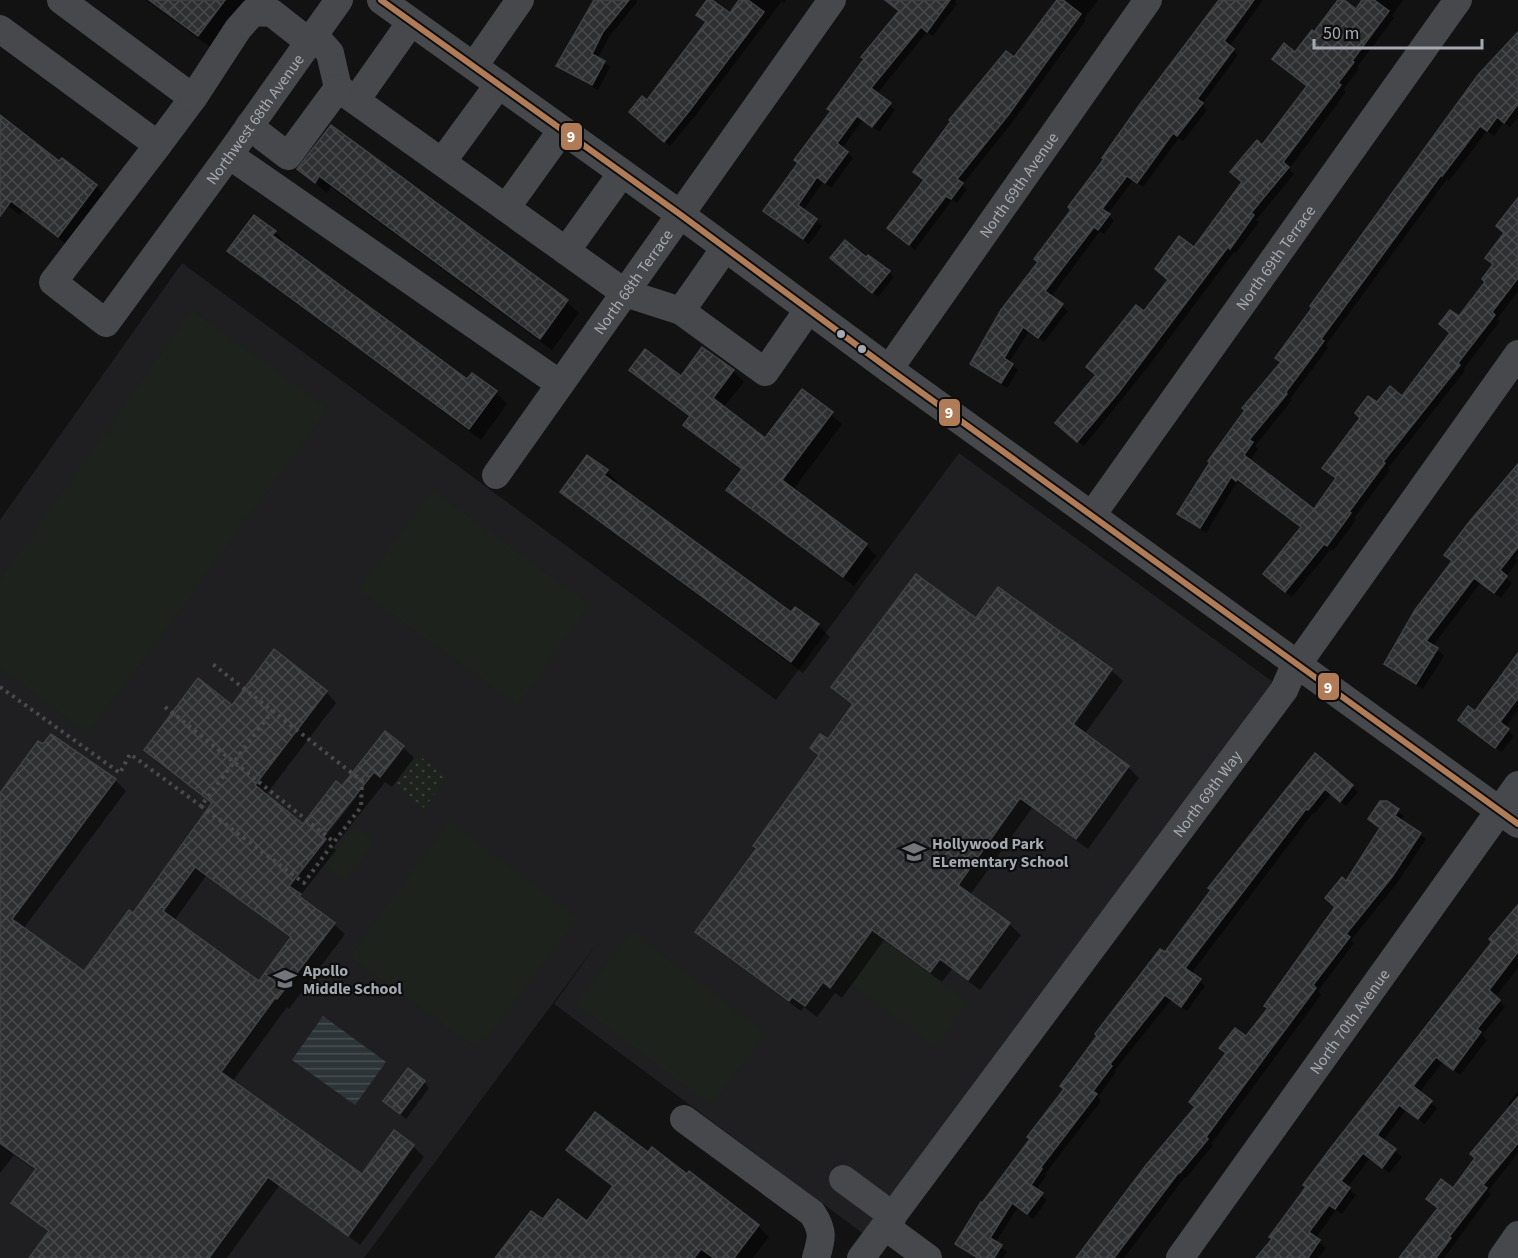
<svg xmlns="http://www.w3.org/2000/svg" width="1518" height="1258" font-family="'Source Sans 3',sans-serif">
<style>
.built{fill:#1f1f21}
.park{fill:#1d221d}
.garden{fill:url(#garden-dots)}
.water{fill:url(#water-rules)}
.shadow{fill:#0007;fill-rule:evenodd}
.building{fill:url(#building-cross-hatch);stroke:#424346;stroke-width:1.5;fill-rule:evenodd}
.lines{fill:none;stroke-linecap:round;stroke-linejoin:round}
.path{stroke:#494a4c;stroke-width:4;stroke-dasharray:3 4.5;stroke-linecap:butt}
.minor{stroke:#47484b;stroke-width:28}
.bus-1-casing{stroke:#0d0d0e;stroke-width:10}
.bus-1{stroke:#b07c57;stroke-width:6}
.bus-dot{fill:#a5aab2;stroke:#0d0d0e;stroke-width:2}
.labels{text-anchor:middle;stroke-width:4.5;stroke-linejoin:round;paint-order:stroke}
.street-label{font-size:16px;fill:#a5aab2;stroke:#0d0d0e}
.poi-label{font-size:16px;font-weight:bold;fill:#a5aab2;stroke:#0d0d0e;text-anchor:start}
.line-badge{stroke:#0d0d0e;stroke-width:2}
.badge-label{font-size:16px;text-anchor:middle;font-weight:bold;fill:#fff}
</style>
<defs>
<pattern id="garden-dots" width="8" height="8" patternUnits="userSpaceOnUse" patternTransform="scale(1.5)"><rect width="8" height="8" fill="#1d221d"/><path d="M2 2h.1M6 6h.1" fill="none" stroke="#3b3f3b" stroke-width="1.8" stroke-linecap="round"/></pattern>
<pattern id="water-rules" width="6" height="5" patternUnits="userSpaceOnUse" patternTransform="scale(1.5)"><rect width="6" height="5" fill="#2c3438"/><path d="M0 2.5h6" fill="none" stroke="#484f52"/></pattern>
<pattern id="building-cross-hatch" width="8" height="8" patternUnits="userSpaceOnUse" patternTransform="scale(1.5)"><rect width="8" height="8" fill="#2e2f30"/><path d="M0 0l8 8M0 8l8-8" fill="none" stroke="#494a4c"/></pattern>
</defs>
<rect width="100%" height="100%" fill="#121213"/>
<polygon class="built" points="182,263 776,700 959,453 1284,690 873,1241 554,1004 599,941 364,1258 0,1258 0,520"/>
<g class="park">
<polygon points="192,310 328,409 88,734 0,668 0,581"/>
<polygon points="432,490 590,605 517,705 359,590"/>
<polygon points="449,821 577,917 486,1040 468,1043 350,957"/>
<polygon points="355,826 375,841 345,881 325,866"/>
<polygon points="631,931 766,1033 712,1105 576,1004"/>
<polygon points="873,932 969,1003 935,1047 841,977"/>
</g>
<polygon class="garden" points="417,754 447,778 424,808 394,784"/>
<polygon class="water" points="323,1016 386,1062 355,1105 292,1060"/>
<g class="shadow">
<polygon points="146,0 245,0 210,47"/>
<polygon points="596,0 636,0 637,2 609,37 598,58 610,67 598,90 564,71 558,66"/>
<polygon points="709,0 730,15 741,0 786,0 784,3 782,1 695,116 670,146 636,118 707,23"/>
<polygon points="902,0 956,0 955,2 957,4 933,36 927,32 877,94 895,110 879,132 863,120 842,148 853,158 831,188 823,182 803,211 822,226 809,244 765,211 799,164 900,11"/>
<polygon points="1059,0 1098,0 1084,19 1086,20 1014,120 962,185 967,189 957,203 952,200 915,250 890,229"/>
<polygon points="1219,0 1263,0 1229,47 1238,55 1202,104 1207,110 1183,141 1179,138 1143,187 1133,180 1108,214 1114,221 1104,234 1100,231 1051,297 1068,311 1044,342 1029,331 1009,363 1018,370 1007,388 971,364 1073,210"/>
<polygon points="1340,0 1356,11 1364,0 1403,0 1392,16 1394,18 1357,67 1359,69 1343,90 1346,92 1289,169 1294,174 1256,220 1259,222 1236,253 1234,252 1147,368 1084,446 1063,429 1097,376 1195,250 1244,183 1263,147 1308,86 1296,54 1314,34"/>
<polygon points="1518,34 1518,95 1512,102 1518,107 1518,117 1510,127 1504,122 1494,136 1487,131 1449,181 1447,179 1326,345 1328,348 1290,399 1292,400 1255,446 1258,449 1250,461 1314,511 1337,479 1330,474 1377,405 1403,399 1487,282 1518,200 1518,291 1497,319 1500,321 1463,370 1465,371 1388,468 1390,470 1354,518 1356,520 1333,551 1331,549 1292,597 1271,580 1302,528 1243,484 1242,485 1237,482 1206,533 1179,514 1282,363"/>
<polygon points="331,127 567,302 579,313 552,350 331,187 327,193 299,169"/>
<polygon points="0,128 59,163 62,160 96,186 108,198 70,247 23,211 20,215 0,200"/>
<polygon points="275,232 286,244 284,246 467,382 496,393 507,404 481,440 241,262 229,251"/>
<polygon points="866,259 889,272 894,277 878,297 837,264"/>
<polygon points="703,349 733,371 744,382 723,408 765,440 802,391 842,424 793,490 866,545 876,556 854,586 738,500 728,490 742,471 696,435 685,425 691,417 642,381 631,370 681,378"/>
<polygon points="1518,466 1518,554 1515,558 1518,561 1506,577 1512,583 1501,598 1480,583 1433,646 1444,656 1423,689 1392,670 1386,664 1453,562 1446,555"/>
<polygon points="607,471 618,482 616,485 791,615 795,609 818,625 830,637 803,673 574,503 562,492"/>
<polygon points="1518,653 1518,710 1505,728 1514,736 1502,752 1465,725"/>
<polygon points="1112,671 1123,681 1084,735 1128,767 1139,778 1088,849 1032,808 970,895 1009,924 1021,935 980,990 952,969 942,982 884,940 842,998 835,993 817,1017 804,1007 801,1011 708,943 697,932 758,848 820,756 812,748 828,741 854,705 833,687 1070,731"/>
<path d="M326,692L336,703L265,796L303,826L342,789L403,747L414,758L392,787L385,782L333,848L336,850L300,896L345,934L289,1009L287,1007L232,1082L362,1176L413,1146L424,1157L360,1245L279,1186L227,1258H39L50,1233L24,1213L13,1203L36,1171L14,1155L0,1173V796L52,736L116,781L126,791L23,929L84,974L134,915L213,804L156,761L146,750L232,707ZM353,796H357L320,843L317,841ZM206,876L291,938L259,984L174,921Z"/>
<polygon points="1315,755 1358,792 1346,806 1331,794 1314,814 1313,813 1191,974 1205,986 1187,1011 1171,1000 1114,1071 1116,1072 1098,1097 1101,1101 1045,1174 1047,1175 1036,1190 1047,1200 1033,1219 1018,1207 995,1243 1007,1252 1003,1258 977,1258 962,1249 957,1243 983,1205 1165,954"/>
<polygon points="1386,802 1404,816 1400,821 1426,839 1397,883 1351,940 1354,943 1318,991 1321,995 1211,1144 1213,1145 1186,1178 1185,1177 1124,1258 1078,1258 1196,1107 1227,1054 1221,1048 1247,1039 1269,1009 1337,907 1347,883 1381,829 1370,819"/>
<polygon points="1518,907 1518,968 1495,997 1505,1007 1482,1035 1487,1040 1460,1075 1443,1062 1419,1093 1437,1108 1425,1124 1406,1110 1383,1141 1402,1157 1389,1173 1370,1158 1347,1188 1356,1195 1342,1214 1336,1210 1315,1239 1326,1248 1318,1258 1258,1258 1274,1239 1307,1188 1305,1185 1443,1004 1494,942"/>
<polygon points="424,1082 429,1088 406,1119 391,1107"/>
<polygon points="1518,1091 1518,1153 1488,1191 1491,1194 1444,1258 1401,1258 1511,1107 1508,1104"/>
<polygon points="568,1150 648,1154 758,1226 769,1237 753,1258 497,1258 543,1221 587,1223 614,1187 579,1161"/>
</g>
<g class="building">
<polygon points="149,0 225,0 198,36"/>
<polygon points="594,0 629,0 603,32 592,54 605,61 592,85 556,66"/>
<polygon points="707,0 712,0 730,13 739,0 748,0 764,12 690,110 664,142 629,112 642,96 647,100 706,22 696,15"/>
<polygon points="885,0 950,0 927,32 921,27 871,88 891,103 872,127 857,116 837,143 848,152 825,183 817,177 798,205 817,219 803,239 763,211 798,163 794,160 831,111 827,109 864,59 861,57 899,11"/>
<polygon points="1057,0 1063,0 1081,14 1009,114 957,179 963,183 951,199 946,196 909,245 887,228 924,180 913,172 951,121 949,120 1006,51 1014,57"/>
<polygon points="1219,0 1254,0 1224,41 1234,49 1197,99 1203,103 1177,136 1173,133 1137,183 1127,176 1102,209 1110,214 1098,230 1094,227 1045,291 1063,304 1038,338 1023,327 1004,358 1013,364 1001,383 970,364 1001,310 1038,262 1034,259 1071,210 1068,207 1104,159 1102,158 1138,107"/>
<polygon points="1338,0 1344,0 1356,9 1362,0 1374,0 1389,11 1352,61 1354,62 1338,83 1341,85 1283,162 1289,167 1251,213 1254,215 1230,249 1228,247 1119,392 1077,442 1055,423 1096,375 1086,367 1136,305 1144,311 1168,280 1155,269 1179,236 1194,247 1242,182 1230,172 1257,140 1262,145 1307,86 1272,59 1284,43 1295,52 1312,30 1314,32"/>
<polygon points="1518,32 1518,104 1504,123 1497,117 1487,131 1480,126 1442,176 1441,175 1321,339 1324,341 1286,392 1287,394 1249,440 1253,442 1244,455 1314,509 1336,478 1322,468 1360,418 1355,413 1368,396 1377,402 1390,386 1402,396 1450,333 1439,324 1450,310 1459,316 1485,282 1482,279 1493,264 1485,258 1504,233 1496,226 1518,198 1518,278 1492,312 1495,315 1458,363 1460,365 1383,462 1385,463 1349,512 1351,513 1327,546 1324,544 1285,592 1263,574 1301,527 1237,479 1236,481 1231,477 1200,528 1177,514 1210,462 1208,461 1245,410 1242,408 1281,362 1275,358 1312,308 1310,306 1478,75"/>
<polygon points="0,115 59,161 62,158 97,185 58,237 11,201 0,216"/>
<polygon points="331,125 568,300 540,339 319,176 315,183 297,169"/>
<polygon points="254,215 276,231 272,235 467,379 472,373 497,391 469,429 227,251"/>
<polygon points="845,240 866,257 868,255 890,271 872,293 830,258"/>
<polygon points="702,347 734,370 713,398 765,438 802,389 833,412 782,480 867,544 843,577 726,490 742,469 683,425 690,416 629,370 645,349 681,376"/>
<polygon points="587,455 608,470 604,475 791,612 795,607 819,624 791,662 560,492"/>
<polygon points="1518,464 1518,547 1500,570 1507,576 1494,593 1474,578 1426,641 1438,648 1416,684 1384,664 1415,610 1452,561 1444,555 1470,521"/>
<polygon points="916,574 976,618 998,587 1112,669 1073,724 1129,766 1076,839 1020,798 958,885 1010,923 968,980 940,959 930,972 872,930 830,988 823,982 805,1006 792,997 789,1001 695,932 757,848 753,846 819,755 810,748 820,734 828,739 853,704 831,687"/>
<path d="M274,649L327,691L255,785L303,824L336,781L342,786L385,731L404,746L380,777L374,772L323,836L326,839L289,886L301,894L299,896L335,923L277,999L275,998L221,1072L362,1174L394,1130L414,1145L348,1236L268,1177L209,1258H29L49,1231L11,1203L36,1169L0,1143V793L38,741L43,744L51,734L116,779L12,919L84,971L129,910L133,913L212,803L144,750L198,678L232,705ZM195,867L291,937L259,981L163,911Z"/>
<polygon points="1518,653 1518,698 1500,722 1509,729 1495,748 1458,720 1468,706 1475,711"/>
<polygon points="1315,753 1353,785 1340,802 1325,789 1308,810 1306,809 1185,968 1201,979 1181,1007 1165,995 1110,1064 1112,1066 1093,1091 1097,1094 1041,1167 1042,1169 1031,1185 1043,1193 1027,1214 1012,1203 990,1238 1002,1245 994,1258 978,1258 955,1244 981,1202 982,1203 1030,1139 1027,1137 1064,1089 1060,1086 1097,1036 1095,1034 1160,949 1165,952 1211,890 1208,888"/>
<polygon points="1380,801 1387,801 1399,809 1395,816 1421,833 1392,877 1346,934 1350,937 1313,985 1316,988 1206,1137 1208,1139 1180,1173 1179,1172 1114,1258 1076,1258 1147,1164 1195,1107 1189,1102 1226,1053 1219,1048 1235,1028 1246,1036 1268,1008 1264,1006 1335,907 1325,898 1342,877 1346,881 1380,828 1368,819"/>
<polygon points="1518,905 1518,952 1489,990 1500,1000 1477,1029 1481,1032 1453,1070 1436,1057 1413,1086 1432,1101 1418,1119 1399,1105 1377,1135 1396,1149 1382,1168 1363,1153 1341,1181 1350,1188 1335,1209 1329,1205 1309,1232 1320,1240 1308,1258 1256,1258 1272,1239 1269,1237 1306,1187 1303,1185 1330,1149 1492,942 1489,939"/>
<polygon points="408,1068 425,1081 400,1114 383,1101"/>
<polygon points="1518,1097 1518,1143 1483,1185 1487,1188 1449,1237 1451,1238 1436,1258 1399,1258 1438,1208 1426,1199 1441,1179 1453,1188 1475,1158 1470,1154"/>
<polygon points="595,1112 648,1152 652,1147 687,1174 689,1171 759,1225 734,1258 714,1258 701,1249 694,1258 495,1258 531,1211 543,1219 558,1199 587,1221 613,1186 566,1150"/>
</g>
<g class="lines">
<g class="path">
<polyline points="0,687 120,773 130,754 201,806"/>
<polyline points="165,707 334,842 361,807 362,781 210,662"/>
<polyline points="273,710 201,806 304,883 334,842"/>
</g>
<g class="minor">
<polyline points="381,0 681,215 889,369 1518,824"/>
<polyline points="0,29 158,145 193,98 61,0"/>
<polyline points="314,35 330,53 338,88 625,293 681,311 765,372 808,310"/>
<polyline points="474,66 520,0"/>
<polyline points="193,98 238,29 253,12 272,13 309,42"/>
<polyline points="356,100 411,22"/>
<polyline points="249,126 288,156 338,88"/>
<path id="s1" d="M158,145L53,282L106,323L229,155L339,0"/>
<polyline points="229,155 560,384"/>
<polyline points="442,162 499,84"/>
<polyline points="506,208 562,130"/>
<polyline points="566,251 622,173"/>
<polyline points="681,311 725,248"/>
<path id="s2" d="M889,369L1148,0"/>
<path id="s3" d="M496,475L832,0"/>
<path id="s4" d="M1092,515L1458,0"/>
<path d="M684,1119L812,1213C824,1231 822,1238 816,1258"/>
<polyline points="843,1179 893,1216"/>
<polyline points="886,1227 928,1258"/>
<path id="s5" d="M861,1258L1284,690L1292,672L1518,354"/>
<path id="s6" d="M1180,1258L1518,785"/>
<polyline points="1502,1258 1518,1235"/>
</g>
<g class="bus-1-casing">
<polyline id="bus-1" points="381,0 681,215 889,369 1518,824"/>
</g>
<use href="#bus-1" class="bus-1"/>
</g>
<defs>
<g id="school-bare" transform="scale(1.8)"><path d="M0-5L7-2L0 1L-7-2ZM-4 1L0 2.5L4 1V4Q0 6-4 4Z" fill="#72757a" stroke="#0d0d0e" stroke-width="2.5" paint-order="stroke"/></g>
</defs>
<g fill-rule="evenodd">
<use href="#school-bare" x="914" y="852"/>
<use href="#school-bare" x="285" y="979"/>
</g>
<g class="bus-dot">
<circle cx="841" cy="334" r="5"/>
<circle cx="862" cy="349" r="5"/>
</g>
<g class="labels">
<g class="street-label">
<text dy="6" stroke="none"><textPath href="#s1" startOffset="492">Northwest 68th Avenue</textPath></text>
<text dy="6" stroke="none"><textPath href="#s2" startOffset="225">North 69th Avenue</textPath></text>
<text dy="6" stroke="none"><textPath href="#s4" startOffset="316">North 69th Terrace</textPath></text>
<text dy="6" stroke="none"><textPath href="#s3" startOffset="237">North 68th Terrace</textPath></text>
<text dy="6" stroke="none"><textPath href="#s5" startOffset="579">North 69th Way</textPath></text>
<text dy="6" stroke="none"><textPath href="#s6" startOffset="291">North 70th Avenue</textPath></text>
</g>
<g class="poi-label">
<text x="932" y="849">Hollywood Park<tspan x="932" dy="18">ELementary School</tspan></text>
<text x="303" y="976">Apollo<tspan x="303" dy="18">Middle School</tspan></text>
</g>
</g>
<g class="line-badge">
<rect x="560" y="122" width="23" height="29" rx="6" fill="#b07c57"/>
<rect x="938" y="398" width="23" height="29" rx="6" fill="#b07c57"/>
<rect x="1317" y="672" width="23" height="29" rx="6" fill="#b07c57"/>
</g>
<g class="badge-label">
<text x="571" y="142">9</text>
<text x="949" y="418">9</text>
<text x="1328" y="693">9</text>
</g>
<path d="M1314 39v9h168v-9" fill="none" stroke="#a5aab2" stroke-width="3"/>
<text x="1323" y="39" font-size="18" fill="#a5aab2" stroke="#0d0d0e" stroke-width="4.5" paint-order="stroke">50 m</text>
</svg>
